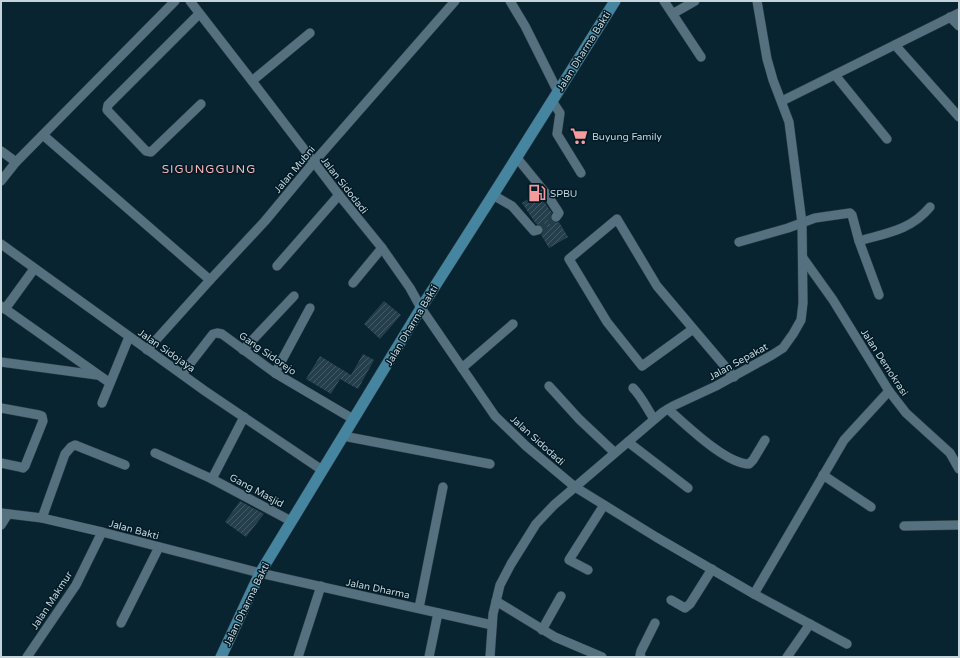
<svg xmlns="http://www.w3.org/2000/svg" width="960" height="658" font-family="'Varela Round',sans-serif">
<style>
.building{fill:url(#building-hatch)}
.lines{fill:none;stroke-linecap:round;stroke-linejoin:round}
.minor-tunnel{stroke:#243e4a;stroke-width:9;stroke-dasharray:9 4.5;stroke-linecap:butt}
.minor-casing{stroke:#2f3d46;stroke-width:10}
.major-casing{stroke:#2f3d46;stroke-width:12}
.minor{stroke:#55717f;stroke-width:9}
.major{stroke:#4585a0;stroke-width:11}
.labels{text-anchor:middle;stroke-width:3;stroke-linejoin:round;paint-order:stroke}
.street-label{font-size:10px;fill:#c5d4db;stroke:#011b26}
.poi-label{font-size:10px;fill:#c5d4db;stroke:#011b26;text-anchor:start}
.quarter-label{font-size:12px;letter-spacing:1px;fill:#fdb8b9;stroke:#011b26}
</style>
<defs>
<pattern id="building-hatch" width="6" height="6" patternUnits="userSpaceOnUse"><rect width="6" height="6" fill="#25404c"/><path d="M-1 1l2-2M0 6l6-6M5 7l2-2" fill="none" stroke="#435b65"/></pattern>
</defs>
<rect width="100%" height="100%" fill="#082430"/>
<g class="building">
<polygon points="538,193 552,213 550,216 551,220 555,223 559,222 568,237 549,248 541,235 544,231 543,226 536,224 522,203"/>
<polygon points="384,301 401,315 380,339 364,324"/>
<polygon points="363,354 374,360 358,389 340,379 331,394 306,379 320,356 351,375"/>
<polygon points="240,501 264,514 246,537 225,522"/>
</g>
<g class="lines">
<polyline class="minor-tunnel" points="538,230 556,217"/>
<g class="minor-casing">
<g id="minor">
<polyline points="190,1 252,81 339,195 382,248 410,288 421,308 495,416 526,446 575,487 656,537 754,594 847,644"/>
<polyline points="510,1 525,26 558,92"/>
<polyline points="664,1 701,57"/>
<polyline points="674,13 695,1"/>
<polyline points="199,14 108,105 107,110 146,151 151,152 201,104"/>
<polyline points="950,17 959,26"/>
<polyline points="895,45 959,117"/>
<polyline points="835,75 887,139"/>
<polyline points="252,81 310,33"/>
<polyline points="552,101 560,113 557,134 581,173"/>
<polyline points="782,101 959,13"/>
<polyline points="43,135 210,280"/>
<polyline points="1,151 16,162"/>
<polyline points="517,158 548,196 559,213 556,217"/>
<polyline points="1,181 16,162 175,1"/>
<polyline points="493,195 512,206 534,231 538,230"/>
<path d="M859,241C887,233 911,230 930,207"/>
<polyline points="739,242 788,228 815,218 850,213 852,215 859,241 879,295"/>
<polyline points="1,244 205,391 322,470"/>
<polyline points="803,258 833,300 889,391 906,413 950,453 959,469"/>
<polyline points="277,266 339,195"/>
<polyline points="353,283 382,248"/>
<polyline points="1,306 110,383"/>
<polyline points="5,309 34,269"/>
<polyline points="693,329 642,366 607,322 569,259 617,219 657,286 734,377"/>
<polyline points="147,350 210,280 265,221 314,162 455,1"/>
<polyline points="243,350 294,296"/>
<polyline points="1,362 97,375"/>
<polyline points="462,368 513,324"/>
<polyline points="275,373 310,308"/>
<polyline points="182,374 213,334 217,333 222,334 275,373 353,419"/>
<polyline points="549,386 579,419 614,452"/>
<path d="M633,388C642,397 647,409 654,419"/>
<polyline points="102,403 129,337"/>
<polyline points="1,408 39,415 42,416 43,421 25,466 23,468 20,467 1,463"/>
<path d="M668,409C686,425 726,464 749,464L753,460L765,440"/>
<polyline points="343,436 490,464"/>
<polyline points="628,442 688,488"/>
<polyline points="155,453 212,479 244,417"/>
<polyline points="823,475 871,507"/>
<polyline points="212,479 291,521"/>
<polyline points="1,513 42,518 102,532 260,573 492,625"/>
<polyline points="42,518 65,454 71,447 75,445 125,465"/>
<polyline points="1,525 8,514"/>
<polyline points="904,526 959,525"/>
<polyline points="588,570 569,560 604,505"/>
<polyline points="754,594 844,440 889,391"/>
<polyline points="671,600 685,608 690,604 712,569"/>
<polyline points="496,601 555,637 602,657"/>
<polyline points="419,608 443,487"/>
<polyline points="121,623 159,547"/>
<polyline points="542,630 561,596"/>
<polyline points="27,657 76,585 102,532"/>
<polyline points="298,657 321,586"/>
<polyline points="429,657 438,613"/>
<polyline points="490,657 493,614 500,585 511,564 536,524 554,505 663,412 673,406 716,386 772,355 783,348 793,334 801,320 803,303 802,223 789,122 773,80 767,59 757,1"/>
<polyline points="641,657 640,655 641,651 655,623"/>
<polyline points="787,657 810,624"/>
</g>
</g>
<g class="major-casing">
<polyline id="major" points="221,657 260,573 421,308 493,195 615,1"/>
</g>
<use href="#minor" class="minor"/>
<use href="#major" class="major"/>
</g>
<defs>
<g id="supermarket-bare" transform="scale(1.38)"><path d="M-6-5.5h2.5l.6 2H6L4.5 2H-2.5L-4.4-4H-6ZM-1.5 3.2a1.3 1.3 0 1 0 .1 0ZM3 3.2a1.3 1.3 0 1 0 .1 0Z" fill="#f59b9d" stroke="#011b26" stroke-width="2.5" paint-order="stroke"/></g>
<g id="fuel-bare" transform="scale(1.38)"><path d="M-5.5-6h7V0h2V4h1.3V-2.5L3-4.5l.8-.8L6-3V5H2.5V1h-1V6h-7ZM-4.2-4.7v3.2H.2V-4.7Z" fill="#f59b9d" stroke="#011b26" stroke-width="2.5" paint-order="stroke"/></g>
</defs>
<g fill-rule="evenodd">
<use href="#supermarket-bare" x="579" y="136"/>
<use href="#fuel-bare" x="537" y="193"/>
</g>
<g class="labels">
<g class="street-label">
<text transform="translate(583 51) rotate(-58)" y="4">Jalan Dharma Bakti</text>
<text transform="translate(294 169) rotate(-50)" y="4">Jalan Mubni</text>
<text transform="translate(345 185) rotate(52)" y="4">Jalan Sidodadi</text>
<text transform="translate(411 325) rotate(-59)" y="4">Jalan Dharma Bakti</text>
<text transform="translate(167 350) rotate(35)" y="4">Jalan Sidojaya</text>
<text transform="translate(268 353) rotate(35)" y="4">Gang Sidorejo</text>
<text transform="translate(738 361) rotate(-29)" y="4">Jalan Sepakat</text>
<text transform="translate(885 362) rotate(57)" y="4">Jalan Demokrasi</text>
<text transform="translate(538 440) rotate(42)" y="4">Jalan Sidodadi</text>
<text transform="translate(257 490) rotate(28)" y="4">Gang Masjid</text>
<text transform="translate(134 529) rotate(15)" y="4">Jalan Bakti</text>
<text transform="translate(378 588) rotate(12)" y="4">Jalan Dharma</text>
<text transform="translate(51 600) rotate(-57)" y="4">Jalan Makmur</text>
<text transform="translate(246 604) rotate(-64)" y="4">Jalan Dharma Bakti</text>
</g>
<g class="poi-label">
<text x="592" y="140">Buyung Family</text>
<text x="550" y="197">SPBU</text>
</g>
<g class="quarter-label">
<text x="209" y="173">SIGUNGGUNG</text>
</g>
</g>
<rect width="960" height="658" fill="none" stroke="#c5d4db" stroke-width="4"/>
</svg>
